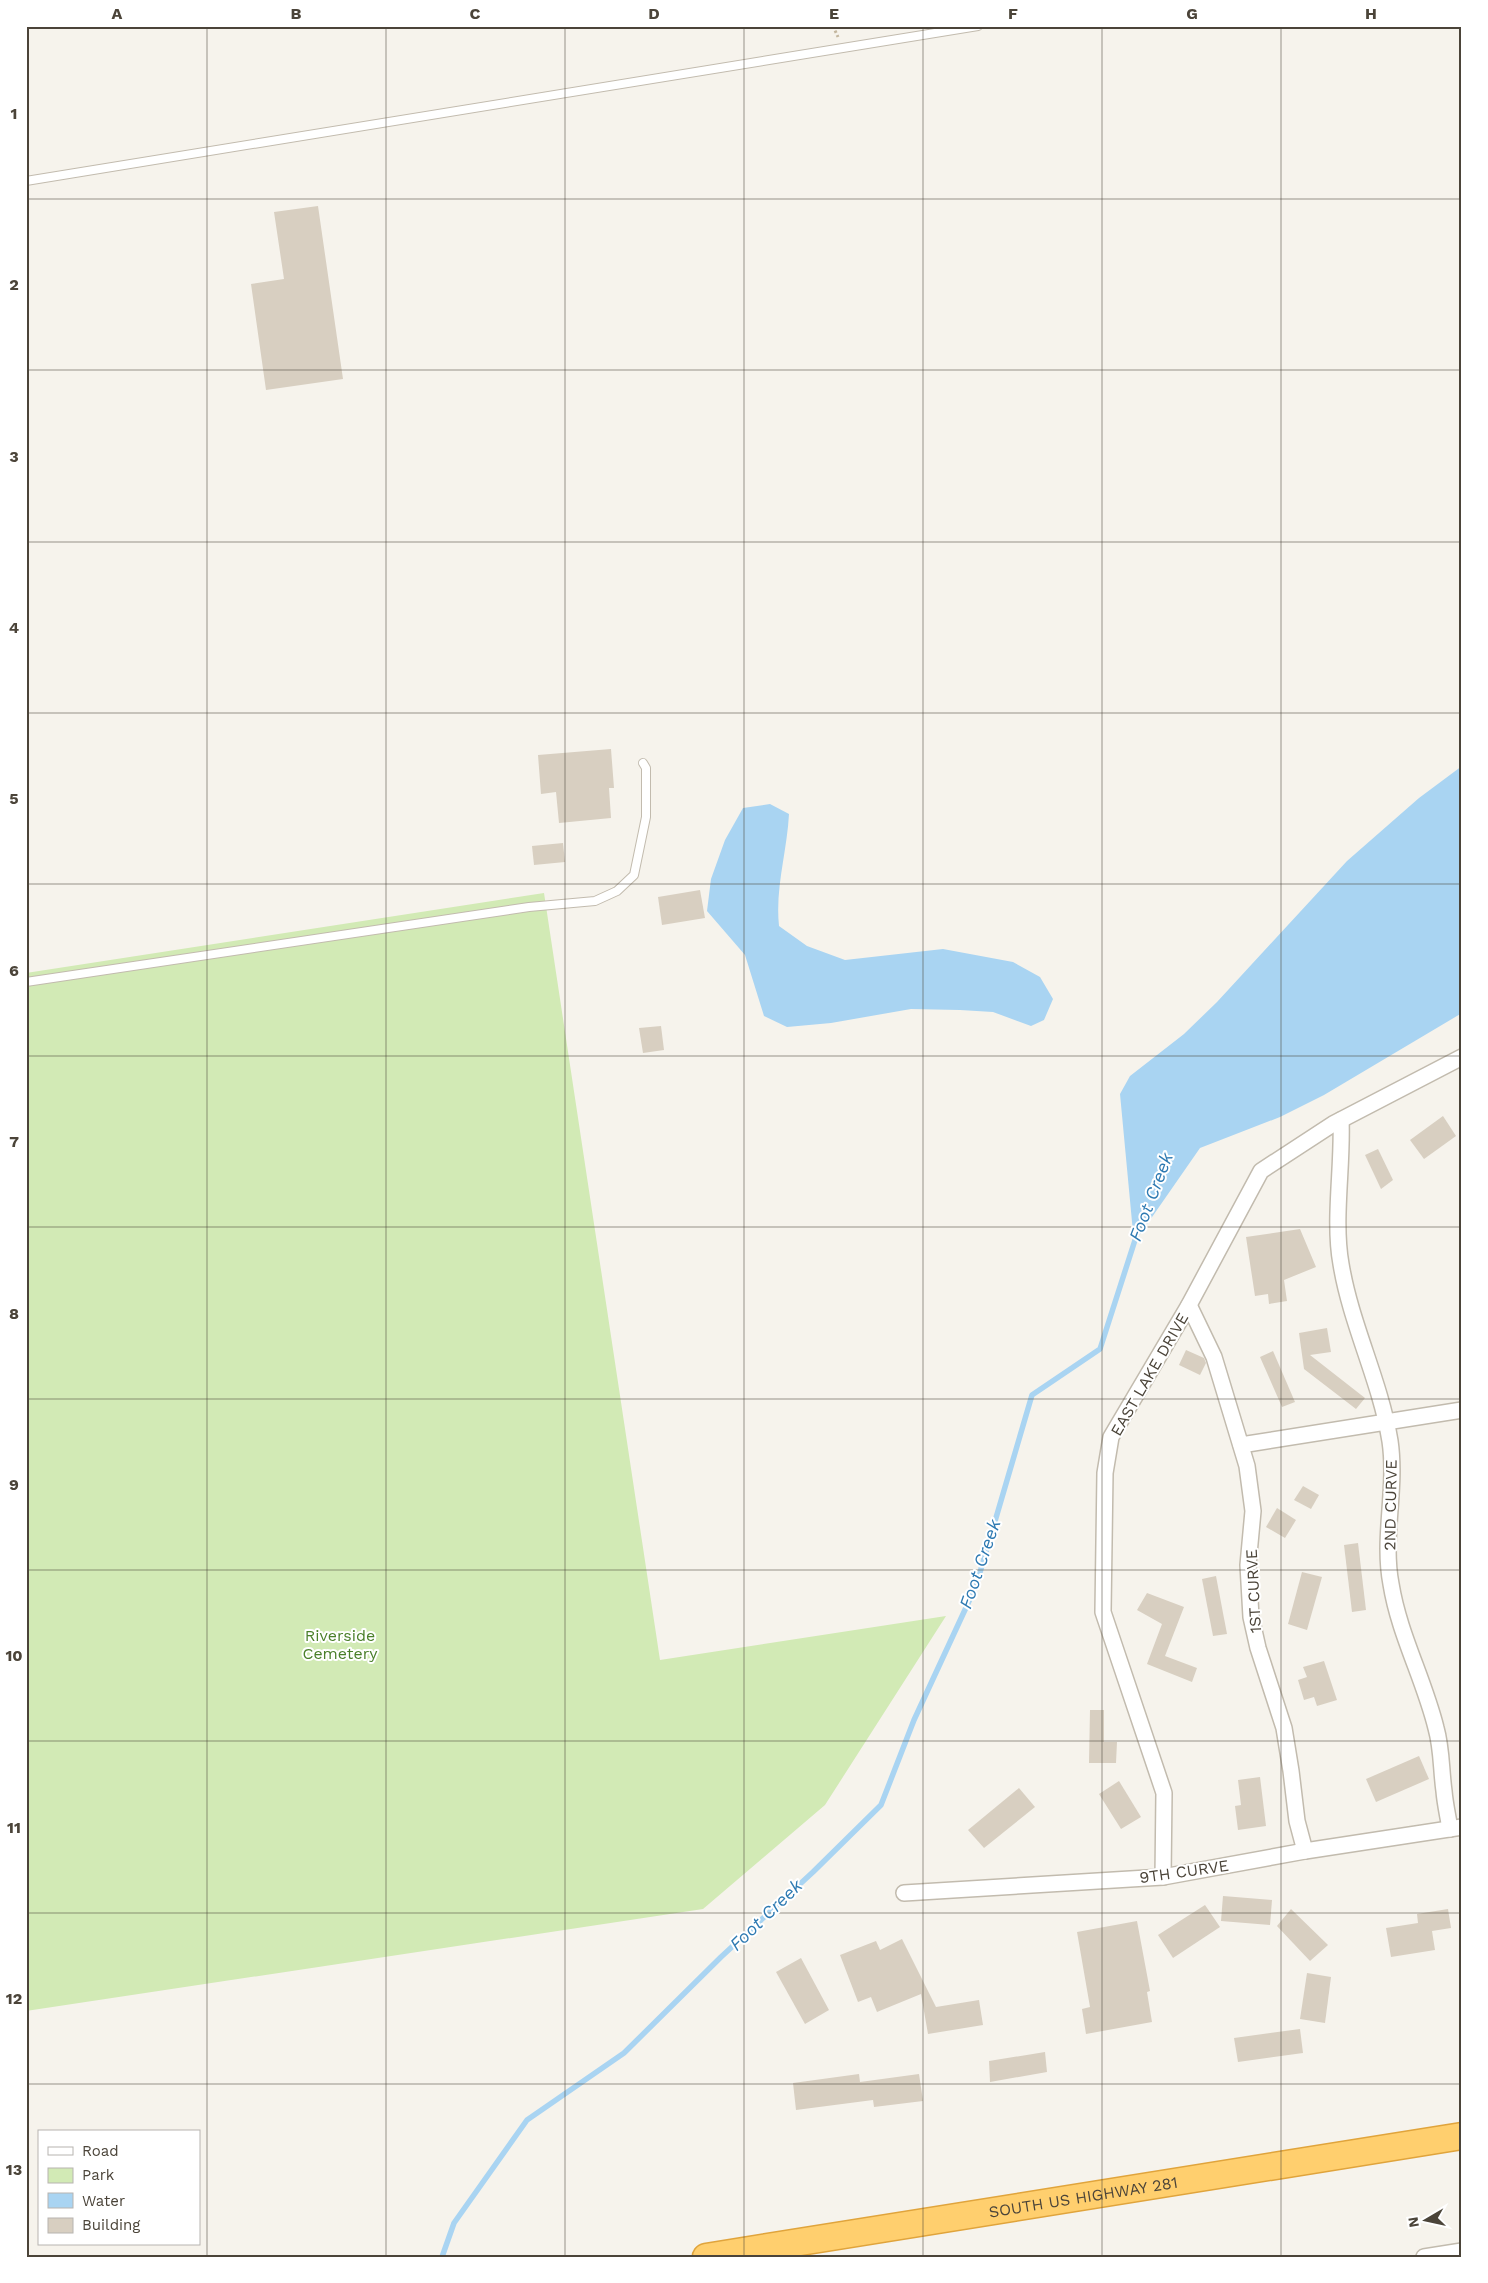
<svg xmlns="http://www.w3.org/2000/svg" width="1488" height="2283" font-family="'Work Sans',sans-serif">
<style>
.green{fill:#d2eab5}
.water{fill:#a9d4f2}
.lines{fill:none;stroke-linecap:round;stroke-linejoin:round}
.stream{stroke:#a9d4f2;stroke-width:5.5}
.building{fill:#d8cfc1}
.lane-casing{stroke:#c2bbae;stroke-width:10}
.street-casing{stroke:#c2bbae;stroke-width:18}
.highway-casing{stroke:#e0a43c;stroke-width:29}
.path{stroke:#c4b79f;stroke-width:3;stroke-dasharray:2.5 2.5;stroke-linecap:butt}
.lane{stroke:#fff;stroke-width:8}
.street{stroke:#fff;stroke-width:15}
.highway{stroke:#ffcf6e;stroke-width:26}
.grid{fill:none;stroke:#4b4439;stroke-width:1;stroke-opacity:0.55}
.labels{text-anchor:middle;stroke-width:4;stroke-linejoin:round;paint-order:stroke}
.street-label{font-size:16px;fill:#4b4439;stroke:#fff}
.park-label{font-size:16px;fill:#4a7f2a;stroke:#fff}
.water-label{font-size:18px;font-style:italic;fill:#2e7ab2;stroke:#fff}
.neatline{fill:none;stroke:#4b4439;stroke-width:2}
.grid-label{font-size:16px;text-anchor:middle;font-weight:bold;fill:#4b4439}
</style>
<rect width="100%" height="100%" fill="#f6f3ec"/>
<polygon class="green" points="544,893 660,1660 946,1616 825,1805 703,1909 26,2011 26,973"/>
<g class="water">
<polygon points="1462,766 1462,1013 1324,1095 1280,1117 1200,1148 1134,1243 1120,1094 1130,1076 1184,1034 1217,1002 1347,861 1419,798"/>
<path d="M770,804L789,814C787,852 775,888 779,926L807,946L845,960L943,949L1013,962L1040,977L1053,999L1044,1020L1031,1026L993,1012L960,1010L911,1009L831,1023L787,1027L764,1016L745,955L707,911L711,879L725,840L743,808Z"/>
</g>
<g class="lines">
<polyline class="stream" points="442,2257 454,2223 527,2120 624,2053 721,1957 813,1872 881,1805 914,1720 976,1586 1032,1395 1100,1349 1136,1237"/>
</g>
<g class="building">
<polygon points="318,206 343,379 266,390 251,284 284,279 274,212"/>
<polygon points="611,749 614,788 609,788 611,818 559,823 556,792 541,794 538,755"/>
<polygon points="563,843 565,862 534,865 532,846"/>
<polygon points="700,890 705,918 662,925 658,897"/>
<polygon points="661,1026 664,1050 643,1053 639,1028"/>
<polygon points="1443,1116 1456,1136 1424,1159 1410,1140"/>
<polygon points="1378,1149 1393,1180 1381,1189 1365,1155"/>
<polygon points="1300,1229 1316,1267 1284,1280 1287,1301 1269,1304 1268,1294 1255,1296 1246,1237"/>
<polygon points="1327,1328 1331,1352 1310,1355 1365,1398 1356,1409 1304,1369 1299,1333"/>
<polygon points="1186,1350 1204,1358 1206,1363 1200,1375 1179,1365"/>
<polygon points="1273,1351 1295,1402 1282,1407 1260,1357"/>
<polygon points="1303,1486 1319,1495 1311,1509 1294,1500"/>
<polygon points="1277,1508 1296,1520 1285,1538 1266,1527"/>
<polygon points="1358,1543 1366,1610 1352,1612 1344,1545"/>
<polygon points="1302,1572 1322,1577 1307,1630 1288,1624"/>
<polygon points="1216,1576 1227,1634 1213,1636 1202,1579"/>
<polygon points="1147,1593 1184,1607 1165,1656 1197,1668 1192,1682 1147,1664 1162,1624 1137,1610"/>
<polygon points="1324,1661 1337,1700 1317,1706 1314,1697 1304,1700 1298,1680 1307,1677 1303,1667"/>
<polygon points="1090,1710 1104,1710 1104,1742 1117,1742 1116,1763 1089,1763"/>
<polygon points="1419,1756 1429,1779 1376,1802 1366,1779"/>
<polygon points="1260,1777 1266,1826 1238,1830 1235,1806 1241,1805 1238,1780"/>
<polygon points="1119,1781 1141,1817 1121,1829 1099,1794"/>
<polygon points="1019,1788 1035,1807 984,1848 968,1830"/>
<polygon points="1223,1896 1272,1900 1270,1925 1221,1921"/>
<polygon points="1205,1905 1220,1927 1173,1958 1158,1935"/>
<polygon points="1291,1909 1328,1945 1310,1961 1277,1926"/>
<polygon points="1448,1909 1451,1928 1432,1931 1435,1950 1391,1957 1386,1928 1418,1923 1417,1914"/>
<polygon points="1137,1921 1150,1991 1147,1992 1152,2022 1086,2034 1082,2009 1090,2007 1077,1932"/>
<polygon points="902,1939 936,2007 979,2000 983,2025 928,2034 921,1994 877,2012 871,1997 858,2002 840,1955 876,1941 880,1950"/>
<polygon points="801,1958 829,2010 805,2024 776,1972"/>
<polygon points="1307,1973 1331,1977 1325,2023 1300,2019"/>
<polygon points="1300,2029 1303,2053 1238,2062 1234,2038"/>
<polygon points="1045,2052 1047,2072 990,2082 989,2061"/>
<polygon points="859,2074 860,2082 919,2074 923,2101 874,2107 873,2100 796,2110 793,2083"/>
</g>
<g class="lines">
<g class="lane-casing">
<g id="lane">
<polyline points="26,181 978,26"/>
<polyline points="26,982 529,907 595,901 617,891 634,875 646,817 646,768 643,763"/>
</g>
</g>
<g class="street-casing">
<g id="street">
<path d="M1341,1120C1343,1166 1333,1220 1341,1264C1351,1325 1380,1380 1390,1441C1397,1489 1382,1537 1391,1584C1399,1634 1424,1679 1436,1728C1442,1749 1441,1770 1444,1791C1445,1804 1448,1816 1450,1829"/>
<polyline points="1189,1305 1214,1357 1247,1466 1253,1511 1248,1565 1251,1617 1258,1648 1284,1728 1291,1771 1297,1821 1305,1851"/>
<polyline points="1241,1445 1462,1410"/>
<polyline points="1163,1877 1164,1793 1103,1612 1105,1473 1111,1437 1189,1305 1261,1171 1333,1124 1462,1057"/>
<polyline points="904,1893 1163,1877 1305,1851 1462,1827"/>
<polyline points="1424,2257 1462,2251"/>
</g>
</g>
<g class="highway-casing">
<g id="highway">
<path id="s1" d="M706,2257L1462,2136"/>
</g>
</g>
<polyline class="path" points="833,26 838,37"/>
<use href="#lane" class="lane"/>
<use href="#street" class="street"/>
<use href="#highway" class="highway"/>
</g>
<path class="grid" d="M207,26V2257M386,26V2257M565,26V2257M744,26V2257M923,26V2257M1102,26V2257M1281,26V2257M26,199H1462M26,370H1462M26,542H1462M26,713H1462M26,884H1462M26,1056H1462M26,1227H1462M26,1399H1462M26,1570H1462M26,1741H1462M26,1913H1462M26,2084H1462"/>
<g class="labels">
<g class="street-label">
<text transform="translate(1149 1374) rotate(-60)" y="6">EAST LAKE DRIVE</text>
<text transform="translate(1390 1505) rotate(-89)" y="6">2ND CURVE</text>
<text transform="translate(1253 1591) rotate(-93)" y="6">1ST CURVE</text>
<text transform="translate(1184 1871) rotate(-8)" y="6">9TH CURVE</text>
<text dy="6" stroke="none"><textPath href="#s1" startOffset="382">SOUTH US HIGHWAY 281</textPath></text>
</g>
<g class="park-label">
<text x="340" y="1641">Riverside<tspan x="340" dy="18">Cemetery</tspan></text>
</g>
<g class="water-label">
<text transform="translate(1151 1197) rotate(-69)" y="6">Foot Creek</text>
<text transform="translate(980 1564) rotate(-71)" y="6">Foot Creek</text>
<text transform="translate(766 1915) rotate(-44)" y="6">Foot Creek</text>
</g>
</g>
<rect width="1488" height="2283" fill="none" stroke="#ffffff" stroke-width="55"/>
<rect x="38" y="2130" width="162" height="115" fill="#ffffff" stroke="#b7b4b0"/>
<rect x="48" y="2147" width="25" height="8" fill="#ffffff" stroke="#b7b4b0"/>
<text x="82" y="2156" font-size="15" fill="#4b4439">Road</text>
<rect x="48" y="2168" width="25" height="15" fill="#d2eab5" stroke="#b7b4b0"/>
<text x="82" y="2180" font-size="15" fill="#4b4439">Park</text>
<rect x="48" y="2193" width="25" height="15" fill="#a9d4f2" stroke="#b7b4b0"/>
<text x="82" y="2206" font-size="15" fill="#4b4439">Water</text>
<rect x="48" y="2218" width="25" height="15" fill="#d8cfc1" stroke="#b7b4b0"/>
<text x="82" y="2230" font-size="15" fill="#4b4439">Building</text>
<g transform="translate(1426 2220) rotate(261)" stroke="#ffffff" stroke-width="4" paint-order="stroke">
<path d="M0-4L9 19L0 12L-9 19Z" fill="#4b4439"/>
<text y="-8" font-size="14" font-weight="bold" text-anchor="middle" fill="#4b4439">N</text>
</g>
<rect x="28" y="28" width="1432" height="2228" class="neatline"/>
<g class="grid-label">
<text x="117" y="19">A</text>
<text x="296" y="19">B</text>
<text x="475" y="19">C</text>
<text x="654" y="19">D</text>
<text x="834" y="19">E</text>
<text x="1013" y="19">F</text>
<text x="1192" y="19">G</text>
<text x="1371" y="19">H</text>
<text x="14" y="119">1</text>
<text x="14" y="290">2</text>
<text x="14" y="462">3</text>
<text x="14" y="633">4</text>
<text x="14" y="804">5</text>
<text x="14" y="976">6</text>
<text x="14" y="1147">7</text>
<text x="14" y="1319">8</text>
<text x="14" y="1490">9</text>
<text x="14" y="1661">10</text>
<text x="14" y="1833">11</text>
<text x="14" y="2004">12</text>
<text x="14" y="2175">13</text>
</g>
</svg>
